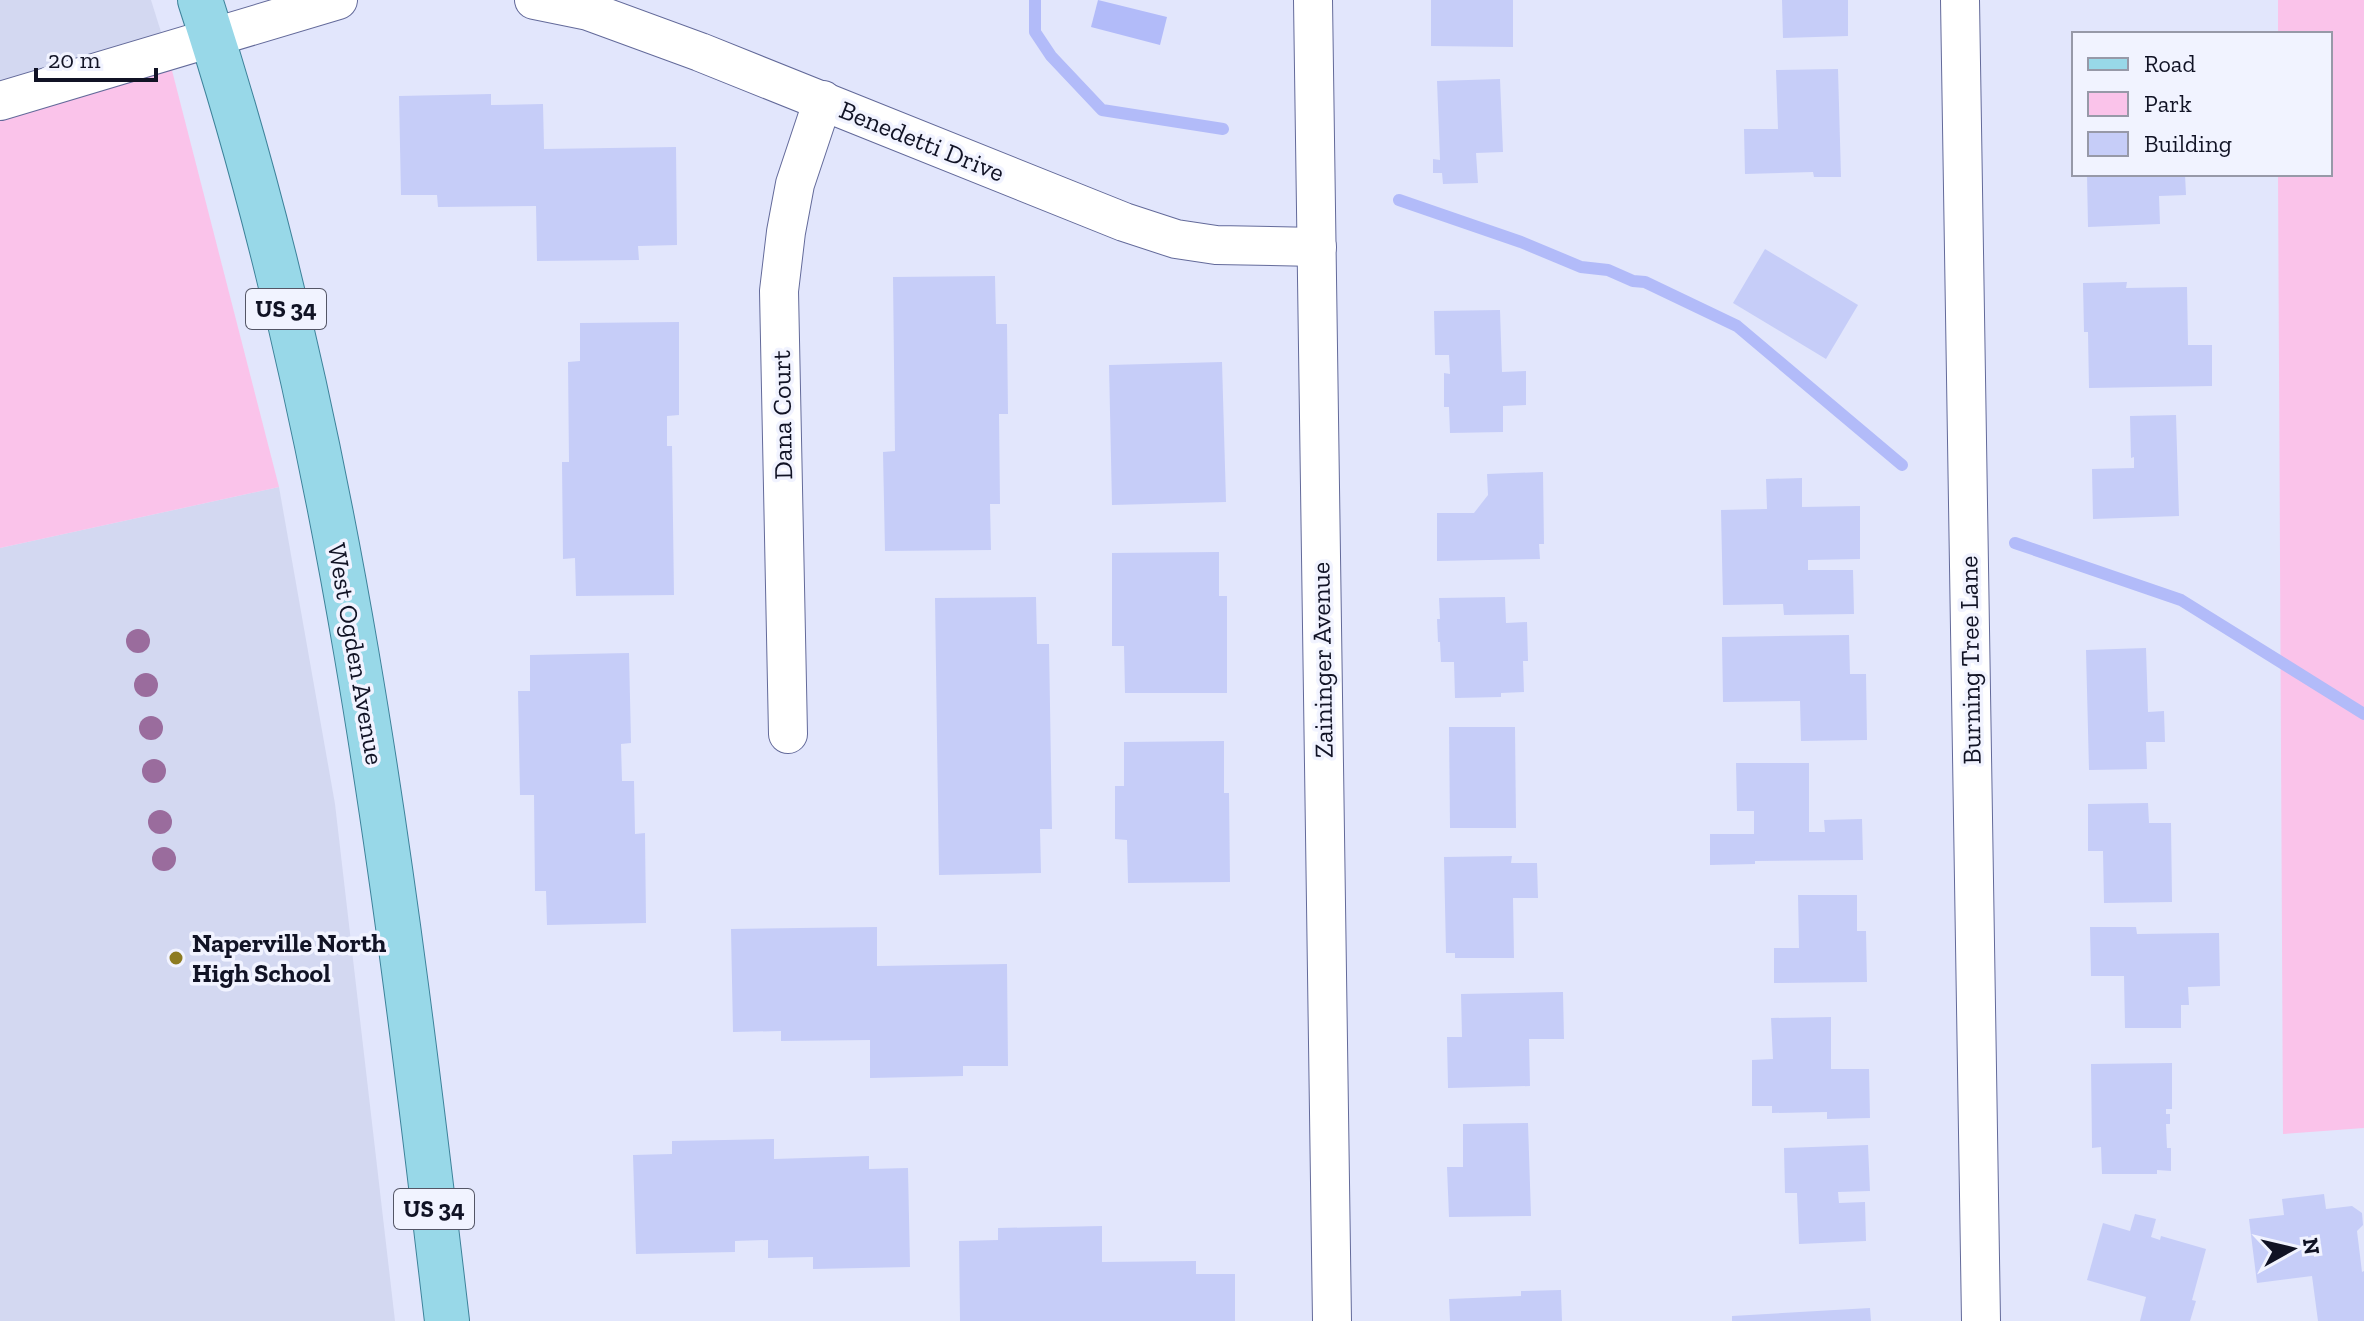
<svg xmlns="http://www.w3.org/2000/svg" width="2364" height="1321" font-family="'Zilla Slab',serif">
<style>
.built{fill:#d3d8f1}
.green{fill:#fac3ea}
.water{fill:#b2bbf9}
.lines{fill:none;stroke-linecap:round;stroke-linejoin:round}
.stream{stroke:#b2bbf9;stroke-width:12}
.building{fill:#c6cdf8}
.minor-casing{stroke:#636a9a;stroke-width:40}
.primary-casing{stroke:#3d829a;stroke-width:46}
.minor{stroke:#fff;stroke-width:38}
.primary{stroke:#98d8e8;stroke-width:44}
.tree{fill:#9a6c9d}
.poi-dot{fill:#8d7b21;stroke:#f1f3ff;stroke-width:3}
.labels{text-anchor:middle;stroke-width:7;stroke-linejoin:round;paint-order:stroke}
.shield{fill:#f1f3ff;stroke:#545666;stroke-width:2}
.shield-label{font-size:24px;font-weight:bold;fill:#111325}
.street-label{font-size:26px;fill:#111325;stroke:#f1f3ff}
.poi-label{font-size:26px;font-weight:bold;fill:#111325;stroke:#f1f3ff;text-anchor:start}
</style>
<rect width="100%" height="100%" fill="#e2e6fc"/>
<g class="built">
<polygon points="0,0 151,0 167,51 0,101"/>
<polygon points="279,487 335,804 395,1321 0,1321 0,548"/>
</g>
<g class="green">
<polygon points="2278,0 2364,0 2364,1128 2283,1134 2278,174 2330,174 2330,34 2278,34"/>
<polygon points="167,51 279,487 0,548 0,101"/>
</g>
<polygon class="water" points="1098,0 1167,17 1160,45 1091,27"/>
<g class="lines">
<g class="stream">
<polyline points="1035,0 1035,32 1051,56 1102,110 1223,129"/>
<polyline points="1399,200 1521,242 1581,267 1608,270 1633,281 1645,282 1737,326 1902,465"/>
<polyline points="2015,543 2181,600 2364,714"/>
</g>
</g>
<g class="building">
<polygon points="1431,0 1513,0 1513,47 1431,46"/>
<polygon points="1782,0 1848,0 1848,36 1783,38"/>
<polygon points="1838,69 1841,177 1814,177 1813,172 1745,174 1744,129 1778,129 1776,70"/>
<polygon points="1500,79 1503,152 1476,153 1478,183 1443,184 1442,173 1433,173 1433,159 1440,160 1437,81"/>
<polygon points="491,94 491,105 543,104 544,149 676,147 677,245 638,246 639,260 537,261 536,206 438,207 437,195 401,195 399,96"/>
<polygon points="2087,174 2185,174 2186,195 2159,196 2160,224 2088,227"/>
<polygon points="1765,249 1858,305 1826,359 1733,303"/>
<polygon points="995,276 996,324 1007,324 1008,414 999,414 1000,504 990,504 991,550 885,551 883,452 895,451 893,277"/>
<polygon points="2127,282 2126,288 2187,287 2188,345 2212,345 2212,386 2089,388 2088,332 2084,332 2083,283"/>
<polygon points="1500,310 1502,372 1526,371 1526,405 1503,406 1503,432 1450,433 1449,407 1444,407 1444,373 1450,374 1449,355 1435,355 1434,311"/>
<polygon points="679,322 679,415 667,416 667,446 672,446 674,595 576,596 575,558 563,559 562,462 569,462 568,362 580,361 580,323"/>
<polygon points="1222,362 1226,502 1112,505 1109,365"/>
<polygon points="2176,415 2179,516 2093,519 2092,469 2134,468 2134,457 2131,458 2130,416"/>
<polygon points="1543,472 1544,544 1539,544 1540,559 1437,561 1437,513 1474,513 1488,495 1487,474"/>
<polygon points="1802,478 1802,507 1860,506 1860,559 1808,560 1808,570 1853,570 1854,614 1784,615 1783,604 1723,605 1721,510 1767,509 1766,479"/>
<polygon points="1219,552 1219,596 1227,596 1227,693 1125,693 1124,646 1112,646 1112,553"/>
<polygon points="1036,597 1037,644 1049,644 1052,829 1040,829 1041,873 939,875 935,598"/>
<polygon points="1505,597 1506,623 1527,622 1528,661 1523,661 1524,692 1501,693 1501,697 1455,698 1454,662 1441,662 1440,642 1438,642 1437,619 1440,619 1439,598"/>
<polygon points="1849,635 1850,674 1866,674 1867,740 1801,741 1800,701 1723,702 1722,637"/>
<polygon points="2146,648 2148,712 2164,711 2165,742 2146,742 2147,769 2089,770 2086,650"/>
<polygon points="629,653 631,743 621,744 622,781 634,781 635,834 645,833 646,923 547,925 546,891 535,891 534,795 520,795 518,691 530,691 530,655"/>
<polygon points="1449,727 1515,727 1516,828 1450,828"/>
<polygon points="1224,741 1224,793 1229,793 1230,882 1128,883 1127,840 1115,839 1115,786 1124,786 1124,742"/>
<polygon points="1736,763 1809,763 1809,832 1825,832 1824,820 1862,819 1863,860 1755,861 1755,864 1710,865 1710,834 1754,834 1754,811 1737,811"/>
<polygon points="2148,803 2149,823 2171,823 2172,902 2104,903 2103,851 2088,851 2088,804"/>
<polygon points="1512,856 1511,863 1537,863 1538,898 1513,898 1514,958 1455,958 1455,953 1446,953 1444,857"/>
<polygon points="1798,895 1857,895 1857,931 1866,931 1867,982 1774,983 1774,948 1799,948"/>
<polygon points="877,927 877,966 1007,964 1008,1066 963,1066 963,1076 870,1078 870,1040 781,1041 781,1031 733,1032 731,929"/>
<polygon points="2090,927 2136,927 2137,934 2219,933 2220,986 2188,987 2189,1005 2181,1005 2181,1028 2125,1028 2124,976 2091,976"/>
<polygon points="1563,992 1564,1039 1529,1039 1530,1086 1448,1088 1447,1037 1462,1037 1461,994"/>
<polygon points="1831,1017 1831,1069 1869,1069 1870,1118 1827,1119 1827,1112 1772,1113 1772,1106 1752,1106 1752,1060 1773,1059 1771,1018"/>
<polygon points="2172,1063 2172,1109 2166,1109 2166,1114 2170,1114 2170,1124 2166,1124 2167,1148 2171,1148 2171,1171 2157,1170 2157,1174 2102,1174 2101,1147 2092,1148 2091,1064"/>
<polygon points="1528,1123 1531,1216 1449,1217 1447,1167 1463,1167 1463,1124"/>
<polygon points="774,1139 774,1159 869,1156 869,1169 908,1168 910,1267 813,1269 813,1257 768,1258 768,1240 735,1241 735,1252 636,1254 633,1155 672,1154 672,1141"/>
<polygon points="1868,1145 1870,1191 1838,1192 1839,1203 1865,1202 1866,1241 1799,1244 1797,1193 1785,1193 1784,1148"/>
<polygon points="2324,1194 2326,1209 2352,1206 2362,1213 2363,1225 2357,1231 2362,1272 2364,1271 2364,1321 2318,1321 2312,1276 2257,1283 2249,1219 2284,1215 2282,1199"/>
<polygon points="2135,1214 2156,1219 2151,1237 2160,1240 2161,1236 2206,1249 2192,1300 2196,1301 2190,1321 2140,1321 2146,1297 2087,1280 2103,1223 2130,1231"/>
<polygon points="1102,1226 1102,1262 1196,1261 1196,1274 1235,1274 1235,1321 960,1321 959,1241 998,1240 998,1228"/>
<polygon points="1561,1290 1562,1321 1450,1321 1449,1299 1521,1296 1521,1291"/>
<polygon points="1870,1308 1871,1321 1732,1321 1732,1316"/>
</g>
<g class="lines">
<g class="minor-casing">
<g id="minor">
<polyline points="534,0 588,11 700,52 1124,222 1176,239 1216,245 1317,247"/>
<polyline points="1313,0 1332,1321"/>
<polyline points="1960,0 1981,1321"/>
<polyline points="0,101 338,0"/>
<polyline points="788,734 779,291 786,232 795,184 823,100"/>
</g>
</g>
<g class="primary-casing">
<path id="primary" d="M200,0C340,427 395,876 447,1321"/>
</g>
<use href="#minor" class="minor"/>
<use href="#primary" class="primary"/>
</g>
<g class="tree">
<circle cx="138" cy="641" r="12"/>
<circle cx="146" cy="685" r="12"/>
<circle cx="151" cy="728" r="12"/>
<circle cx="154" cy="771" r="12"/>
<circle cx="160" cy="822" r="12"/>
<circle cx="164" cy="859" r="12"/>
</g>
<circle class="poi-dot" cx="176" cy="958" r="8"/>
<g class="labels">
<g class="shield">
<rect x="246" y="289" width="80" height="40" rx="6"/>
<rect x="394" y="1189" width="80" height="40" rx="6"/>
</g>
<g class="shield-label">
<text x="286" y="317">US 34</text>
<text x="434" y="1217">US 34</text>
</g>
<g class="street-label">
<text transform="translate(922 141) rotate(22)" y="9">Benedetti Drive</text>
<text transform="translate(782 415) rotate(-91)" y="9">Dana Court</text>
<text transform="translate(356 654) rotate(80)" y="9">West Ogden Avenue</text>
<text transform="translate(1322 660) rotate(-91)" y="9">Zaininger Avenue</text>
<text transform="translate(1970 660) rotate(-91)" y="9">Burning Tree Lane</text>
</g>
<g class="poi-label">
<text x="192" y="952">Naperville North<tspan x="192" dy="30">High School</tspan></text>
</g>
</g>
<rect x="2072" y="32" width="260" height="144" fill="#f1f3ff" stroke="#9799a8" stroke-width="2"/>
<rect x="2088" y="58" width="40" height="12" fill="#98d8e8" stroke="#9799a8" stroke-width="2"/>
<text x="2144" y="72" font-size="24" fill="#111325">Road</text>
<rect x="2088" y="92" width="40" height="24" fill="#fac3ea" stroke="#9799a8" stroke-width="2"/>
<text x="2144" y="112" font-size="24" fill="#111325">Park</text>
<rect x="2088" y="132" width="40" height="24" fill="#c6cdf8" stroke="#9799a8" stroke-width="2"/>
<text x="2144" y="152" font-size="24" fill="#111325">Building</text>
<g transform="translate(2292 1249) rotate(82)" stroke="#f1f3ff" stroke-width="6" paint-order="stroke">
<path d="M0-6L14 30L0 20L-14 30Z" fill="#111325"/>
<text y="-12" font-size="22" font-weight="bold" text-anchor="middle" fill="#111325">N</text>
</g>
<path d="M36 68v12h120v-12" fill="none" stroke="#111325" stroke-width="4"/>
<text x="48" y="68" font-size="24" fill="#111325" stroke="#f1f3ff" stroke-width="6" paint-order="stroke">20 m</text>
</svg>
